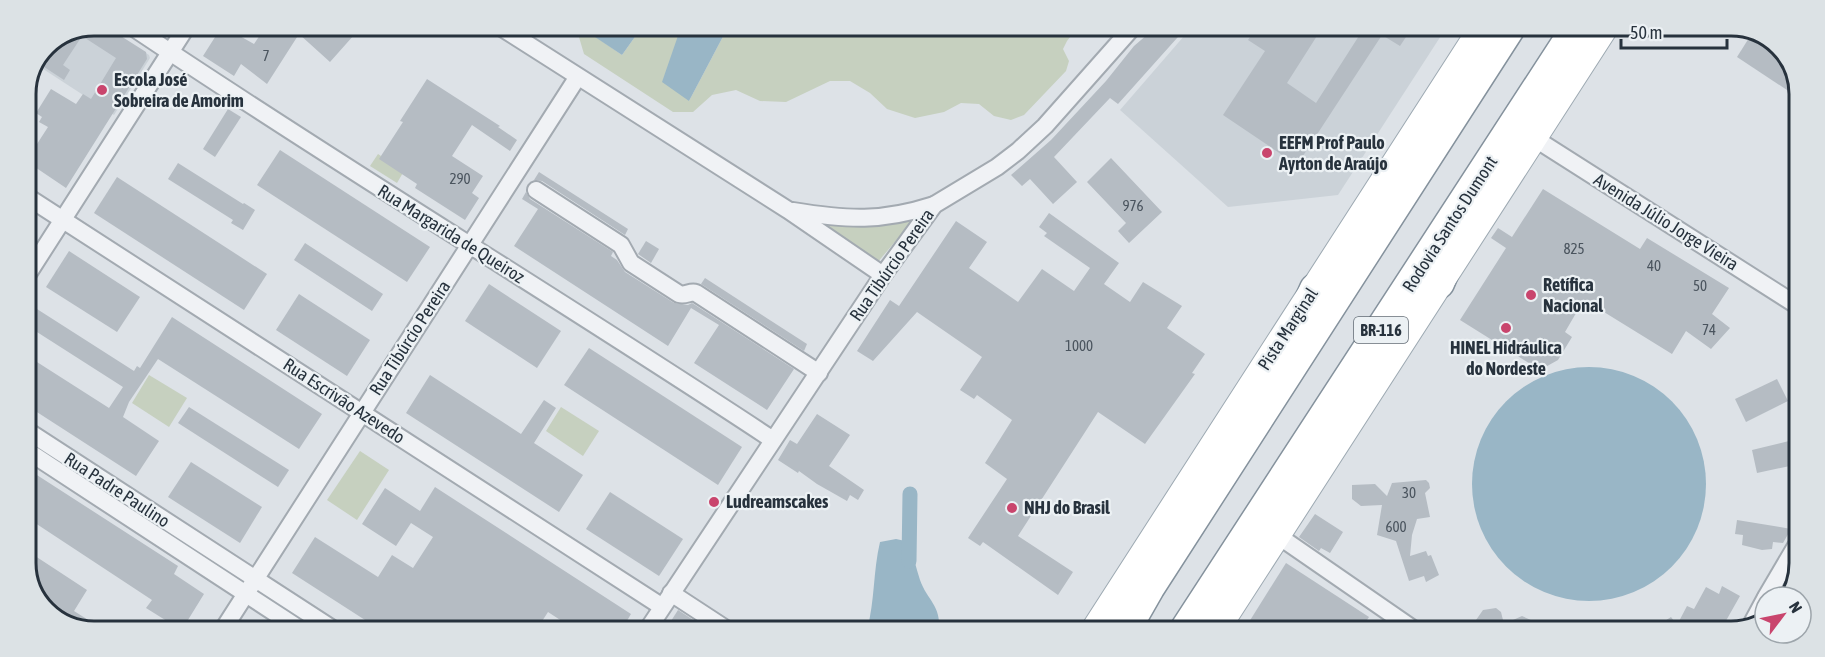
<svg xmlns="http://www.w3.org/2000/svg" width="1825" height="657" font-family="'Asap Condensed',sans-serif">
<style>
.built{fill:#cbd2d8}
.green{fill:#c6d0bf}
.water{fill:#99b6c6}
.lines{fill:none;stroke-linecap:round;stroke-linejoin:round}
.canal{stroke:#99b6c6;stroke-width:15}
.building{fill:#b5bcc3}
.street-casing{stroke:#a3aab1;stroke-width:20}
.primary-casing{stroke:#9da9b2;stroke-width:28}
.highway-casing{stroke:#85929d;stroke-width:33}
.street{stroke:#f0f2f5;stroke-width:16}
.primary{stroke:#fff;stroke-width:26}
.highway{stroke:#fff;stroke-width:30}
.poi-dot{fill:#c9456d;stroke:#ecf1f4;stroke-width:2}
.labels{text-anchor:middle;stroke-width:4.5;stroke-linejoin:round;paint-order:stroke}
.number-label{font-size:15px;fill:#4a545e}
.shield{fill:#ecf1f4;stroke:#626b74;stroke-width:1.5}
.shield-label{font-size:16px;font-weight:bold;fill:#27323d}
.poi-label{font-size:18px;font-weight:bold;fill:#27323d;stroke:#ecf1f4;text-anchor:start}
.street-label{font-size:18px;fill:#27323d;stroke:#ecf1f4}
.rim{fill:none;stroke:#27323d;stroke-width:3}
</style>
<rect width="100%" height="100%" fill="#dde2e7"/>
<g class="built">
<polygon points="95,26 104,26 149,55 150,58 114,115 37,65 47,45"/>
<polygon points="1191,28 1446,28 1338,195 1228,207 1120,110"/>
</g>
<g class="green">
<polygon points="576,27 603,27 596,37 622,55 642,27 681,27 689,101 728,27 1077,28 1067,41 1063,49 1069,61 1066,71 1024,115 1011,120 994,116 979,104 961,103 944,112 915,118 887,109 870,93 850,81 830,81 786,102 760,101 736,90 712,95 693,112 673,112 584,54"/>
<polygon points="378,154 404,171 397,183 370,166"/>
<path d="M915,218L877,263L813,222C852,227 877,230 915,218Z"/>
<polygon points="149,375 187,398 169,427 132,403"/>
<polygon points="561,407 599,431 583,456 546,431"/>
<polygon points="360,451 389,470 357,520 327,500"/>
</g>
<g class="water">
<polygon points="603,27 642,27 622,55 595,37"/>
<polygon points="681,27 728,27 689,101 662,82"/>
<circle cx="1589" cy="484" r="117"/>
<path d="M896,539L910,542C913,555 916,568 920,580C927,600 941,605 939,630H867C875,601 873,571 880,542Z"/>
</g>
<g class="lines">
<polyline class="canal" points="909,561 910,494"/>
</g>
<g class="building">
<polygon points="94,26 105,26 146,52 147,59 66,188 26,161 48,127 39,122 42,117 36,113 51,89 76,104 83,94 91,99 116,58 82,36 63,65 70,70 64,80 38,63 49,44"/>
<polygon points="222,26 254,44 266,26 362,26 330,62 299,34 267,84 241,64 234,76 203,56"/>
<polygon points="1155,28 1186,28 1118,104 1110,98 1054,157 1077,182 1053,204 1030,179 1022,186 1011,175 1051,140 1106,81 1134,46"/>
<polygon points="1256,28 1322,28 1287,83 1316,103 1364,28 1412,28 1400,46 1382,35 1297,165 1223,115 1265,51 1248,40"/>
<polygon points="1754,30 1785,52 1799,90 1799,98 1737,57"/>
<polygon points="427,79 500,126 498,127 517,140 510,151 472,125 452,156 483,176 472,193 479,198 465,220 415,188 417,184 379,159 403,122 400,121"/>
<polygon points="228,109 241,117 215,157 203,149"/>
<polygon points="280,150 430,247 407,282 257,185"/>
<polygon points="1111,158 1162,212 1129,243 1118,231 1126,223 1087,182"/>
<polygon points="178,163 243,204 244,203 255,210 243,230 231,223 233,220 168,179"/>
<polygon points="539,172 628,229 625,235 542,181 534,180"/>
<polygon points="117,177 267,274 244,310 94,213"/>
<polygon points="1543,189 1640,249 1647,238 1729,288 1712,314 1730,328 1711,349 1686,331 1672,354 1591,304 1586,312 1579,308 1565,332 1572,337 1558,360 1540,370 1460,320 1506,248 1491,238 1498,228 1512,237"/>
<polygon points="526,192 530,199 613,252 611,256 617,260 625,272 674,303 688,305 692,303 794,369 767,410 694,363 719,325 691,308 668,346 514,246 538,209 522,199"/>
<polygon points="1049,213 1119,263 1104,284 1130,302 1143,282 1182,306 1167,328 1205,354 1192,373 1195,374 1145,444 1098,412 1018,536 1073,572 1058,595 983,542 980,546 968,538 1007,479 985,463 1012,420 977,395 974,399 960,390 982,357 917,312 873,361 857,351 890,300 899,306 956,221 987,242 969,268 1018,302 1042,269 1074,291 1090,268 1044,236 1047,233 1039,227"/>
<polygon points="646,241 659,249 651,263 638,254"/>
<polygon points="305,243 383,294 372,311 294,260"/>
<polygon points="69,251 140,297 117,332 46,287"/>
<polygon points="705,278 807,344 804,351 701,284"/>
<polygon points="489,284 561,331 537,368 465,321"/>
<polygon points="299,294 370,340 347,376 276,330"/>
<polygon points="26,302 134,371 137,366 140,368 172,317 322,414 299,449 158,359 129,402 123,417 159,441 136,476 26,405 26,355 109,408 123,387 26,325"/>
<polygon points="589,348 742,447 718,485 564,385"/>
<polygon points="430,375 521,434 544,400 556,408 534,443 583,475 559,512 406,413"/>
<polygon points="1777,379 1788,401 1746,422 1735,399"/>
<polygon points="189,407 289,470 278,487 178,423"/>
<polygon points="817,414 850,435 829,466 864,490 858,500 850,495 847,501 817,484 799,471 798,473 778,460 790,440 797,444"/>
<polygon points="1797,439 1797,462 1789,463 1790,466 1757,473 1752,450"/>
<polygon points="191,462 262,507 240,543 168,497"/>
<polygon points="26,468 178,566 174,574 204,594 183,628 178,628 146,608 152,600 26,517"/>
<polygon points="1426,480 1429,483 1430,488 1425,493 1430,517 1417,519 1412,535 1410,556 1426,551 1428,556 1431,555 1439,575 1426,582 1424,576 1409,581 1396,541 1377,535 1382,505 1361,506 1352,499 1352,485 1375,484 1387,496 1392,483"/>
<polygon points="435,487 631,614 622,629 574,629 548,612 537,629 379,629 292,573 315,537 378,577 392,555 413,568 433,537 411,523 396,546 362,524 385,488 420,511"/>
<polygon points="610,492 683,539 659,576 586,529"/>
<polygon points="1315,514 1343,532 1330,553 1321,548 1319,551 1299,537"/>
<polygon points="1737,520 1780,527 1791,529 1783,543 1773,542 1772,549 1762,550 1742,545 1743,535 1735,534"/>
<polygon points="26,550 87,590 74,611 101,628 73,628 40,605 26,567"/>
<polygon points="1286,563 1369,617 1360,631 1244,630"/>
<polygon points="1722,586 1740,596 1723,626 1714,624 1710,631 1649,631 1671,617 1677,625 1687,606 1694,609 1706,587 1719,594"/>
<polygon points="1496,608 1501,612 1504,624 1522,616 1533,621 1529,631 1451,631 1451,625 1476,620 1483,610"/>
<polygon points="678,610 707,629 666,629"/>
</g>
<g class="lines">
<g class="street-casing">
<g id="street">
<path d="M131,26C342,168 560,299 773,440"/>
<polyline points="499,26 788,210 883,275"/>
<polyline points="1534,138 1798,306"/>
<path d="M536,190L621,245L631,263L679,294C686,296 690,291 696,293L819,373"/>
<polyline points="26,196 661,606"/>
<path d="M793,211C848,220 881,222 934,205"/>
<polyline points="26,277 187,26"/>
<polyline points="26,430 331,628"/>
<polyline points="26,450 298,628"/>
<polyline points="1277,535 1416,631"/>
<polyline points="671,593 726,629"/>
<polyline points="1766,597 1796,546"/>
<polyline points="1751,625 1765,599"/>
<polyline points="224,628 577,78"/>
<polyline points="648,629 883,275 934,205 997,167 1018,151 1045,126 1132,28"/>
</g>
</g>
<g class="primary-casing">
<g id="primary">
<polyline points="1094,630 1482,28"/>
<polyline points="1216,630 1604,29"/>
</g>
</g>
<g class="highway-casing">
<g id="highway">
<polyline points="1439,283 1460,233"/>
<polyline points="1296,333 1315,289"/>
<polyline points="1125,630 1149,588 1509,29"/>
<polyline points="1185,630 1576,29"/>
</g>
</g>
<use href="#street" class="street"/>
<use href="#primary" class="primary"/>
<use href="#highway" class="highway"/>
</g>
<g class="poi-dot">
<circle cx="102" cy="90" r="6"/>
<circle cx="1267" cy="153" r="6"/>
<circle cx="1531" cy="295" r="6"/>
<circle cx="1506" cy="328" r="6"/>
<circle cx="714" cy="502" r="6"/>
<circle cx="1012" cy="508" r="6"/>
</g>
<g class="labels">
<g class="number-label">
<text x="266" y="61">7</text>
<text x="460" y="184">290</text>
<text x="1133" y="211">976</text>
<text x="1574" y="254">825</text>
<text x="1654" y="271">40</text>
<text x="1700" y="291">50</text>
<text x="1709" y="335">74</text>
<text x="1079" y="351">1000</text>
<text x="1409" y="498">30</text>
<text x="1396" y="532">600</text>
</g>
<rect class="shield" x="1354" y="317" width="54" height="26" rx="4.5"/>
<g class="shield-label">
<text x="1381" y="336">BR-116</text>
</g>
<g class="poi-label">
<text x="114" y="86">Escola José<tspan x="114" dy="21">Sobreira de Amorim</tspan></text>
<text x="1279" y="149">EEFM Prof Paulo<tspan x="1279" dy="21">Ayrton de Araújo</tspan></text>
<text x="1543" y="291">Retífica<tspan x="1543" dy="21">Nacional</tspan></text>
<text x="1506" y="354" text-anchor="middle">HINEL Hidráulica<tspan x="1506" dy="21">do Nordeste</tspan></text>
<text x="726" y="508">Ludreamscakes</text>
<text x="1024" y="514">NHJ do Brasil</text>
</g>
<g class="street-label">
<text transform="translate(1666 222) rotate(32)" y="6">Avenida Júlio Jorge Vieira</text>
<text transform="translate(1450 224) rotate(-57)" y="6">Rodovia Santos Dumont</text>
<text transform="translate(451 234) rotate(32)" y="6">Rua Margarida de Queiroz</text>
<text transform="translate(892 265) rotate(-55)" y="6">Rua Tibúrcio Pereira</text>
<text transform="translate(1288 329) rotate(-57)" y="6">Pista Marginal</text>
<text transform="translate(410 338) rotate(-57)" y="6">Rua Tibúrcio Pereira</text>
<text transform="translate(344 401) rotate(33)" y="6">Rua Escrivão Azevedo</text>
<text transform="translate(117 490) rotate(33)" y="6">Rua Padre Paulino</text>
</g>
</g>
<path d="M0 0H1825V657H0ZM94 36H1731A58 58 0 0 1 1789 94V563A58 58 0 0 1 1731 621H94A58 58 0 0 1 36 563V94A58 58 0 0 1 94 36Z" fill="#dce2e5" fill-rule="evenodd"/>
<path class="rim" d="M94 36H1731A58 58 0 0 1 1789 94V563A58 58 0 0 1 1731 621H94A58 58 0 0 1 36 563V94A58 58 0 0 1 94 36Z"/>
<g transform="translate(1783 615) rotate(58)"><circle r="28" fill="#ecf1f4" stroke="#9da5ab" stroke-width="1.5"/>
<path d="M0-4.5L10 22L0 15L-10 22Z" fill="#c9456d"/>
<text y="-9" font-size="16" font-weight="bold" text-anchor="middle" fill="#27323d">N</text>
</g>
<path d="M1621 39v9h106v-9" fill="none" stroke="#27323d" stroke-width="3"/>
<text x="1630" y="39" font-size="18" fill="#27323d" stroke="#ecf1f4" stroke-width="4.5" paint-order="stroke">50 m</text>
</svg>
